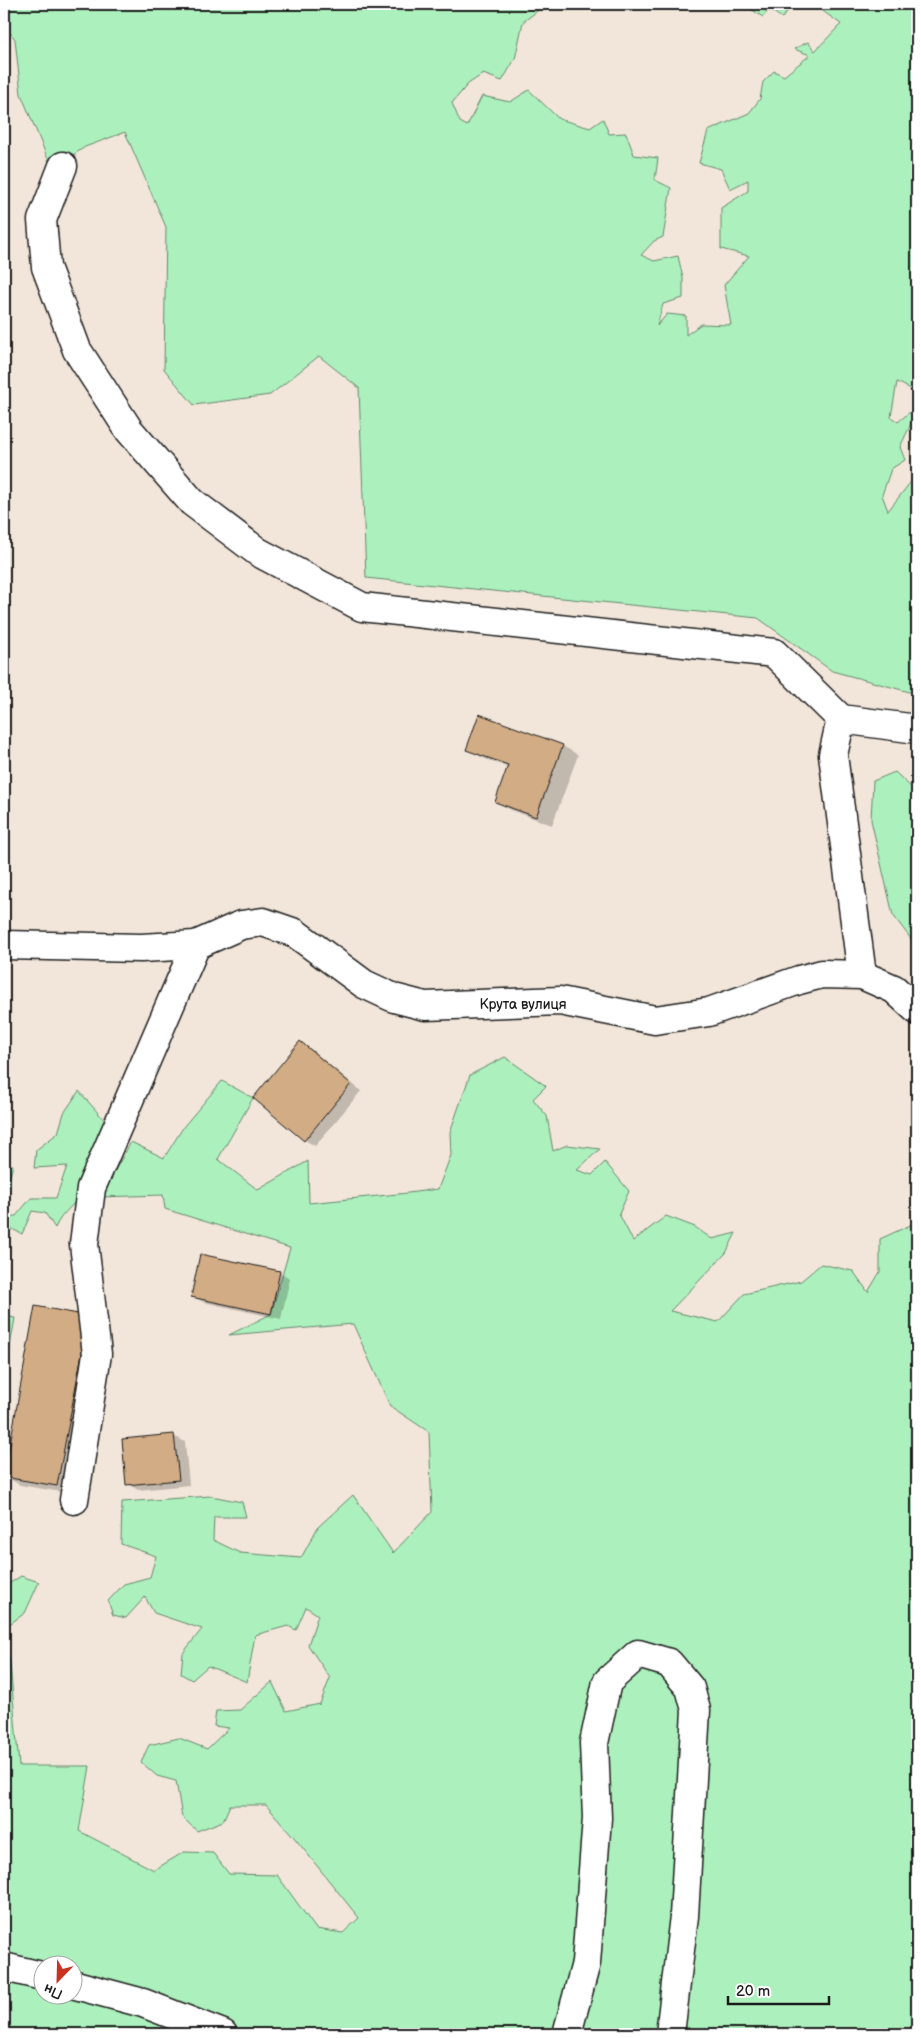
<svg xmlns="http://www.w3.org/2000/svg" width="921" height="2038" font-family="'Balsamiq Sans',sans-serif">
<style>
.green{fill:#acf1bd;stroke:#64866c;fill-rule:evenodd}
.shadow{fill:#0003}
.building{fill:#d2ac84;stroke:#1c1c1c}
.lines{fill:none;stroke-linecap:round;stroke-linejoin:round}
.minor-casing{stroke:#1c1c1c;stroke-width:31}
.minor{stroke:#fff;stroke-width:28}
.labels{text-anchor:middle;stroke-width:4;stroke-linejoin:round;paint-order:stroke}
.street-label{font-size:14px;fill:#1c1c1c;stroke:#fff}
</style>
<rect width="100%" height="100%" fill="#f2e6da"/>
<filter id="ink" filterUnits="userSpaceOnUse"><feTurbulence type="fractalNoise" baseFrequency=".02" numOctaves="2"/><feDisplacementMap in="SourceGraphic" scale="10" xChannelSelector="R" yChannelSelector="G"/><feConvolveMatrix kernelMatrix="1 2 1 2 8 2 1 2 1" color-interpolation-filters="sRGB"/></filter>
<g filter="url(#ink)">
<g class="green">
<polygon points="4,4 563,4 562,6 545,5 523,22 515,59 502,81 483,74 468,84 452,103 460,122 467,126 482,96 510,102 529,90 559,119 590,128 603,119 609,134 626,133 634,155 658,158 655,180 671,188 663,237 654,241 641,255 654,261 678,256 683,278 683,298 663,304 657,326 667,314 686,316 686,335 701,324 731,325 724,285 749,256 721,249 721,208 748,191 748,180 730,189 721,169 699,163 708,131 749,113 760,99 763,82 774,71 784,76 810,55 794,49 808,42 815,51 841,24 813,4 917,4 917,392 897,382 891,417 898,422 916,407 909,428 900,447 905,460 891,469 882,495 888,511 917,474 917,694 832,671 758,618 366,578 359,388 319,356 270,395 194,405 164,369 166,227 125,132 85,147 52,169 21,94 15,39 4,25"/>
<polygon points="743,4 794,4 782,18 769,9 763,17"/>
<polygon points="895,772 917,793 917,947 893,915 871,820 873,781"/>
<path d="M505,1057L546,1086L533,1099L547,1116L553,1151L567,1145L600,1149L577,1170L592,1175L605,1162L629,1191L619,1214L633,1241L666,1216L695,1227L712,1239L736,1233L726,1253L670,1311L718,1322L744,1294L801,1281L821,1264L853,1271L868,1292L880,1272V1239L917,1222V2034H4V1636L10,1663L19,1766H90L79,1831L154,1870L184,1852L213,1853L229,1874L277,1875L316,1929L343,1933L359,1918L293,1836L266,1805H230L223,1821L197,1831L182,1817L176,1781L157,1776L141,1762L149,1745L179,1738L207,1749L229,1728L214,1726L216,1711L240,1710L272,1682L286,1711L320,1704L330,1678L308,1645L318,1615L306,1607L296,1630L288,1626L255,1635L247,1682L208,1666L192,1680L181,1674L183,1653L202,1629L154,1613L145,1597L126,1618L113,1615L108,1601L124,1584L150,1577L156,1556L121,1544L122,1502L211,1496L242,1502L246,1517H214L213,1540L240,1553L301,1558L318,1527L353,1495L393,1553L432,1512L429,1432L390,1406L353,1324L229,1335L271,1314L290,1248L165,1209L163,1195L100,1197L131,1142L164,1158L184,1126L222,1081L253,1098L218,1159L258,1190L308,1161L309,1203L408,1193L438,1189L451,1155L450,1132L470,1075ZM42,1966H72V1996H42Z"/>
<path d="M79,1091L112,1129C104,1148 97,1170 86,1188C77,1204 62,1211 55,1228L45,1213L32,1211L22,1234L12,1229L4,1231V1217L16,1216L31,1198H56L67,1166L34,1168L36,1150L58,1133L64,1113Z"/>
<polygon points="4,1165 13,1165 4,1200"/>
<polygon points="4,1316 15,1318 9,1352 4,1350"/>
<polygon points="21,1576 39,1582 25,1613 4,1628 4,1587"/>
</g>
<g class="shadow">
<polygon points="480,715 563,746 578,755 552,825 511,810 496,802 509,768 483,758 467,749"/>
<polygon points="300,1043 311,1049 361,1091 315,1146 305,1140"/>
<polygon points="279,1272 290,1278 281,1319 203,1302 192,1296"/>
<polygon points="88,1317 73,1494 20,1485 5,1476"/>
<polygon points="174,1436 185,1442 189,1485 138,1490 128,1484"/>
</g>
<g class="building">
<polygon points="479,714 563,745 536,817 495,802 508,765 466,750"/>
<polygon points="300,1041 351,1084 304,1141 253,1098"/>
<polygon points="200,1254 280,1271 271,1314 191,1297"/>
<polygon points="35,1306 89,1316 57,1486 4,1477"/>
<polygon points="174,1434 179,1480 126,1485 122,1439"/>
</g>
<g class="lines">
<g class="minor-casing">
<g id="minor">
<polyline points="63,166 42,220 46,267 77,350 129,430 192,502 258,552 362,607 774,653 841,719"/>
<polyline points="4,945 141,948 196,945 241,925 263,922 295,933 364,984 394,998 425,1006 560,1001 655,1020 709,1012 799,980 822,974 862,975 894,989 917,1010"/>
<polyline points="862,975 833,755 841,719 917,729"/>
<polyline points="74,1500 97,1354 84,1244 91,1188 196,945"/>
<polyline points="4,1967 42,1976"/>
<polyline points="72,1984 143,2003 223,2034"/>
<polyline points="567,2034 586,1963 597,1818 594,1743 607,1682 638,1654 669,1663 690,1688 696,1710 684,1916 670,2034"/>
</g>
</g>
<use href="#minor" class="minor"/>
</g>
</g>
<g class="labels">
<g class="street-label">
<text x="523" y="1009">Крута вулиця</text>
</g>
</g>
<rect width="921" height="2038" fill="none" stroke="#fff" stroke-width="20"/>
<rect x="10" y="10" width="901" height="2018" fill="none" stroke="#1c1c1c" stroke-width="2" filter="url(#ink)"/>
<g transform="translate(58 1980) rotate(203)"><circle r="24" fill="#ffffff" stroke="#a4a4a4"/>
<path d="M0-4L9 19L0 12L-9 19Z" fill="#c8321e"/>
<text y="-8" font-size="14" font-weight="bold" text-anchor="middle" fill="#1c1c1c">Пн</text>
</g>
<path d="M728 1996v8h101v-8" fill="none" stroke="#1c1c1c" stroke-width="2.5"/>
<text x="736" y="1996" font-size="15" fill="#1c1c1c" stroke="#ffffff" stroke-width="4" paint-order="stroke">20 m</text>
</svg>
